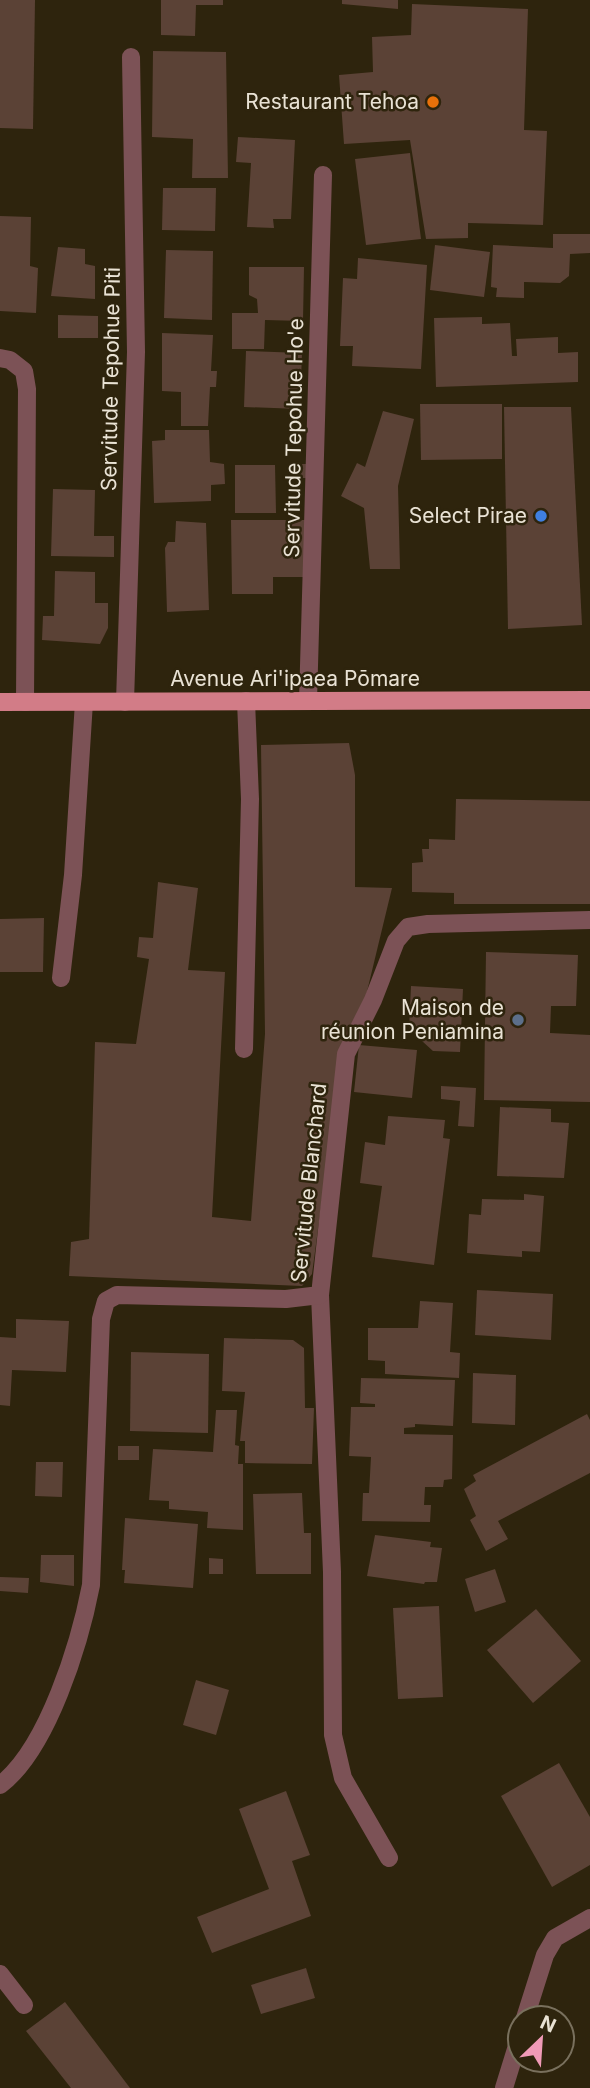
<svg xmlns="http://www.w3.org/2000/svg" width="590" height="2088" font-family="Inter,sans-serif">
<style>
.building{fill:#5b4236}
.lines{fill:none;stroke-linecap:round;stroke-linejoin:round}
.minor{stroke:#7c5256;stroke-width:18}
.major{stroke:#d27c87;stroke-width:18}
.food-dot{fill:#e8710a;stroke:#2e240d;stroke-width:2.5}
.shop-dot{fill:#3f7fe0;stroke:#2e240d;stroke-width:2.5}
.service-dot{fill:#5c6f8a;stroke:#2e240d;stroke-width:2.5}
.labels{text-anchor:middle;stroke-width:5;stroke-linejoin:round;paint-order:stroke}
.poi-label{font-size:21px;fill:#e9e2d4;stroke:#2e240d;text-anchor:end}
.street-label{font-size:21px;fill:#e9e2d4;stroke:#2e240d}
</style>
<rect width="100%" height="100%" fill="#2e240d"/>
<g class="building">
<polygon points="0,0 35,0 33,129 0,128"/>
<polygon points="161,0 223,0 223,5 196,5 195,36 161,35"/>
<polygon points="342,0 398,0 398,9 342,4"/>
<polygon points="412,4 528,9 524,130 547,131 543,225 468,223 468,238 426,239 410,140 344,144 339,75 373,72 372,37 411,35"/>
<polygon points="153,51 226,52 228,178 192,178 193,139 152,137"/>
<polygon points="238,137 295,140 291,219 273,219 274,228 247,227 251,163 236,162"/>
<polygon points="410,153 421,239 366,245 355,159"/>
<polygon points="163,188 216,188 215,231 162,230"/>
<polygon points="0,216 31,217 30,266 38,268 36,313 0,311"/>
<polygon points="553,234 590,234 590,253 570,254 569,276 560,283 524,282 524,298 496,297 497,288 491,287 493,245 553,248"/>
<polygon points="435,245 490,252 484,297 430,290"/>
<polygon points="58,247 85,249 85,264 95,266 95,299 51,296"/>
<polygon points="166,250 213,251 212,320 164,318"/>
<polygon points="358,258 427,265 421,369 352,366 353,346 340,346 343,278 357,279"/>
<polygon points="249,267 304,267 303,321 265,320 264,349 232,349 232,313 258,313 257,299 249,295"/>
<polygon points="58,315 98,316 98,338 58,338"/>
<polygon points="482,317 482,324 510,323 512,356 517,356 516,339 558,337 558,353 578,352 578,382 436,387 434,318"/>
<polygon points="162,333 213,335 211,371 217,371 216,387 210,387 208,426 181,426 181,392 162,391"/>
<polygon points="246,351 302,353 300,409 244,407"/>
<polygon points="420,404 502,404 502,459 421,460"/>
<polygon points="504,407 571,407 582,625 508,629"/>
<polygon points="383,411 414,419 398,486 400,569 370,569 364,508 341,496 357,463 365,467"/>
<polygon points="165,430 209,430 210,462 224,464 225,484 211,485 211,501 154,503 152,441 165,440"/>
<polygon points="295,464 308,464 308,478 294,478"/>
<polygon points="235,465 275,465 276,513 235,513"/>
<polygon points="53,489 95,490 94,536 114,536 114,557 51,556"/>
<polygon points="231,520 307,520 305,577 273,577 273,594 232,594"/>
<polygon points="176,521 206,523 209,610 167,612 165,548 168,542 175,542"/>
<polygon points="55,571 95,572 95,603 108,603 108,628 100,644 42,640 43,616 54,616"/>
<polygon points="349,743 355,775 355,887 392,888 363,1008 343,1042 312,1274 302,1286 69,1276 71,1242 89,1239 95,1042 136,1044 149,959 137,957 139,937 153,938 158,882 198,888 188,970 225,972 212,1217 251,1221 265,1034 261,745"/>
<polygon points="456,799 590,801 590,904 454,904 454,893 412,892 412,863 423,862 422,849 429,849 429,839 455,840"/>
<polygon points="44,918 43,972 0,972 0,919"/>
<polygon points="486,952 578,955 576,1006 551,1006 550,1033 590,1035 590,1102 484,1100"/>
<polygon points="411,986 463,989 460,1052 433,1051 422,1041 423,1029 409,1029"/>
<polygon points="359,1045 417,1050 412,1098 354,1092"/>
<polygon points="441,1086 476,1088 474,1127 458,1126 460,1101 441,1099"/>
<polygon points="500,1107 551,1109 551,1122 569,1123 564,1178 497,1176"/>
<polygon points="388,1116 445,1120 443,1138 450,1139 434,1265 372,1257 382,1186 360,1183 365,1142 385,1145"/>
<polygon points="524,1194 544,1196 540,1252 522,1251 522,1257 467,1253 469,1214 481,1215 482,1199 524,1200"/>
<polygon points="477,1290 553,1294 551,1340 475,1335"/>
<polygon points="420,1301 453,1303 450,1352 460,1353 459,1378 385,1374 385,1361 368,1360 368,1328 418,1328"/>
<polygon points="16,1319 69,1321 66,1372 12,1370 10,1406 0,1405 0,1337 16,1338"/>
<polygon points="224,1338 293,1340 304,1348 305,1408 314,1408 312,1464 245,1463 245,1441 240,1441 245,1392 222,1391"/>
<polygon points="131,1352 209,1354 208,1433 130,1431"/>
<polygon points="473,1373 516,1375 515,1425 472,1423"/>
<polygon points="361,1378 455,1380 453,1426 415,1424 415,1427 404,1428 404,1434 453,1435 452,1479 444,1480 443,1487 425,1487 424,1505 431,1505 430,1522 362,1521 363,1493 369,1493 371,1457 349,1456 351,1407 375,1407 375,1404 360,1403"/>
<polygon points="216,1410 237,1410 235,1445 239,1446 238,1464 243,1464 243,1530 207,1528 208,1512 169,1509 169,1501 149,1500 153,1449 213,1452"/>
<polygon points="587,1414 590,1420 590,1473 498,1521 508,1539 486,1551 470,1520 476,1516 464,1489 476,1481 473,1475"/>
<rect x="118" y="1446" width="21" height="14"/>
<polygon points="36,1462 63,1462 62,1497 35,1496"/>
<polygon points="302,1493 304,1533 311,1533 311,1574 256,1574 253,1494"/>
<polygon points="125,1518 198,1524 193,1588 124,1583 125,1570 122,1570"/>
<polygon points="375,1535 431,1542 430,1547 442,1548 437,1582 425,1582 424,1584 367,1576"/>
<polygon points="41,1555 74,1555 74,1586 40,1582"/>
<polygon points="209,1558 223,1559 223,1574 209,1574"/>
<polygon points="495,1569 506,1602 475,1612 465,1579"/>
<polygon points="0,1577 29,1578 28,1593 0,1591"/>
<polygon points="439,1606 443,1697 398,1699 393,1608"/>
<polygon points="536,1609 581,1661 533,1703 487,1650"/>
<polygon points="196,1680 229,1690 216,1735 183,1725"/>
<polygon points="559,1763 590,1817 590,1865 552,1887 501,1796"/>
<polygon points="286,1791 310,1855 292,1861 311,1916 212,1953 197,1917 269,1889 239,1809"/>
<polygon points="306,1968 315,1998 261,2014 251,1985"/>
<polygon points="65,2002 130,2088 71,2088 26,2031"/>
</g>
<g class="lines">
<g class="minor">
<polyline points="0,358 10,360 24,371 27,389 25,702"/>
<polyline points="308,701 323,175"/>
<polyline points="125,702 136,352 131,57"/>
<polyline points="61,978 73,875 84,702"/>
<polyline points="244,1049 250,799 246,701"/>
<polyline points="320,1295 332,1572 333,1735 343,1778 389,1858"/>
<path d="M0,1785C48,1749 80,1642 91,1585L101,1319L106,1301L117,1295L286,1299L320,1295L346,1054L373,1000L396,941L408,927L428,924L590,920"/>
<polyline points="0,1974 24,2005"/>
<polyline points="525,2018 545,1955 555,1938 590,1918"/>
<polyline points="504,2088 520,2036"/>
</g>
<polyline class="major" points="0,702 590,700"/>
</g>
<circle class="food-dot" cx="433" cy="102" r="7"/>
<circle class="shop-dot" cx="541" cy="516" r="7"/>
<circle class="service-dot" cx="518" cy="1020" r="7"/>
<g class="labels">
<g class="poi-label">
<text x="419" y="109">Restaurant Tehoa</text>
<text x="527" y="523">Select Pirae</text>
<text x="504" y="1015">Maison de<tspan x="504" dy="24">réunion Peniamina</tspan></text>
</g>
<g class="street-label">
<text transform="translate(111 379) rotate(-89)" y="7">Servitude Tepohue Piti</text>
<text transform="translate(294 438) rotate(-89)" y="7">Servitude Tepohue Ho'e</text>
<text x="295" y="686">Avenue Ari'ipaea Pōmare</text>
<text transform="translate(309 1183) rotate(-84)" y="7">Servitude Blanchard</text>
</g>
</g>
<g transform="translate(541 2039) rotate(25)"><circle r="33" fill="#2e240d" stroke="#79705d" stroke-width="2"/>
<path d="M0-5L12 26L0 18L-12 26Z" fill="#f09ab7"/>
<text y="-10" font-size="19" font-weight="bold" text-anchor="middle" fill="#e9e2d4">N</text>
</g>
</svg>
